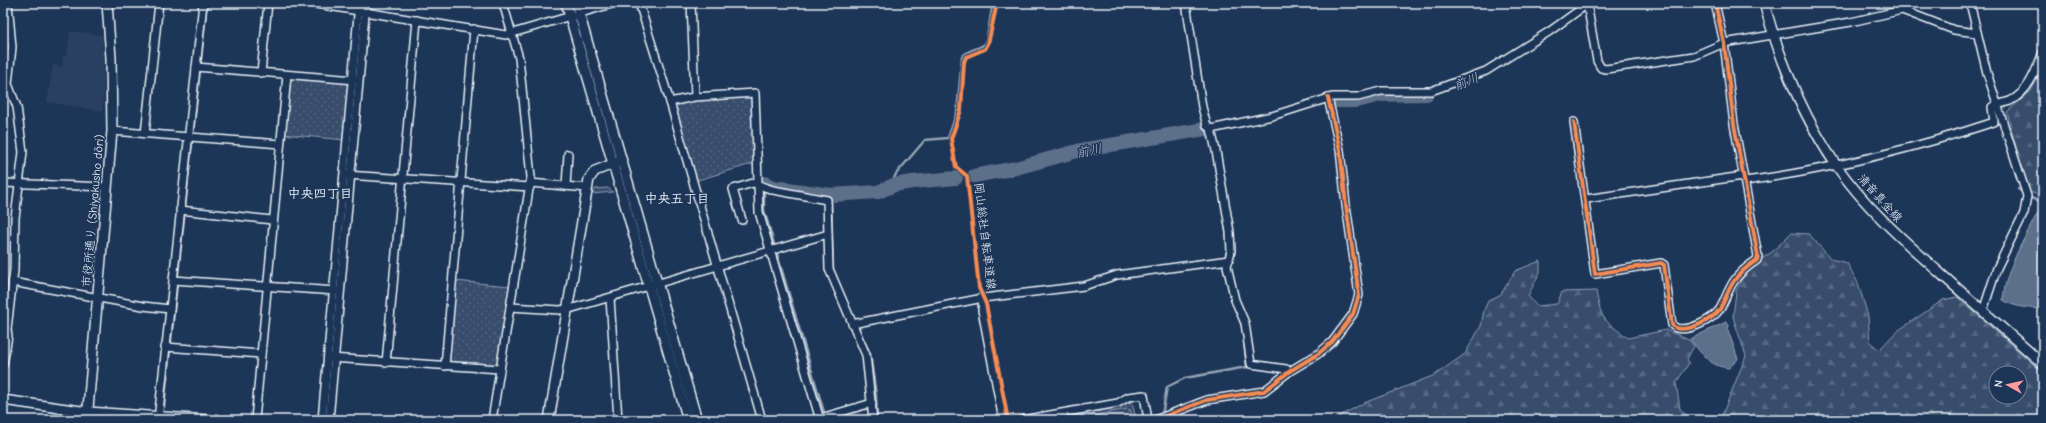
<svg xmlns="http://www.w3.org/2000/svg" width="2046" height="423" font-family="'Comic Neue','Klee One',sans-serif">
<style>
.built{fill:#2a4162}
.grass{fill:url(#grass-tufts);stroke:#909fb2}
.forest{fill:url(#forest-firs);stroke:#909fb2;fill-rule:evenodd}
.park{fill:url(#park-dots);stroke:#909fb2}
.pitch{fill:#374d6c;stroke:#909fb2}
.water{fill:#5d7089;stroke:#95a4b5}
.lines{fill:none;stroke-linecap:round;stroke-linejoin:round}
.stream{stroke:#95a4b5;stroke-width:2.5}
.river{stroke:#5d7089;stroke-width:14}
.street-casing{stroke:#e8f1f8;stroke-width:10}
.secondary-casing{stroke:#e8f1f8;stroke-width:12}
.street{stroke:#1d3557;stroke-width:7}
.secondary{stroke:#1d3557;stroke-width:9}
.cycleway-casing{stroke:#1d3557;stroke-width:6}
.cycleway{stroke:#f68b52;stroke-width:4}
.labels{text-anchor:middle;stroke-width:3;stroke-linejoin:round;paint-order:stroke}
.street-label{font-size:12px;fill:#e8f1f8;stroke:#1d3557}
.water-label{font-size:13px;font-style:italic;fill:#b7c4d1;stroke:#1d3557}
.neighbourhood-label{font-size:13px;font-weight:bold;fill:#e8f1f8;stroke:#1d3557}
</style>
<defs>
<pattern id="grass-tufts" width="24" height="20" patternUnits="userSpaceOnUse"><rect width="24" height="20" fill="#374d6c"/><path d="M3 7l-1-3M5 7V3M7 7l1-3M15 17l-1-3M17 17v-4M19 17l1-3" fill="none" stroke="#546782"/></pattern>
<pattern id="forest-firs" width="22" height="20" patternUnits="userSpaceOnUse"><rect width="22" height="20" fill="#374d6c"/><path d="M5 1l3.5 6h-7zM16 11l3.5 6h-7z" fill="#546782"/></pattern>
<pattern id="park-dots" width="8" height="8" patternUnits="userSpaceOnUse"><rect width="8" height="8" fill="#374d6c"/><path d="M2 2h.1M6 6h.1" fill="none" stroke="#546782" stroke-width="1.8" stroke-linecap="round"/></pattern>
</defs>
<rect width="100%" height="100%" fill="#1d3557"/>
<filter id="ink" filterUnits="userSpaceOnUse"><feTurbulence type="fractalNoise" baseFrequency=".025" numOctaves="2"/><feDisplacementMap in="SourceGraphic" scale="8" xChannelSelector="R" yChannelSelector="G"/><feConvolveMatrix kernelMatrix="1 2 1 2 8 2 1 2 1" color-interpolation-filters="sRGB"/></filter>
<g filter="url(#ink)">
<polygon class="built" points="70,31 102,35 104,74 103,111 47,102 53,65 62,67 63,56 67,55"/>
<polygon class="grass" points="608,188 613,192 592,194 595,189"/>
<g class="forest">
<polygon points="2043,67 2043,197 2030,192 2017,151 2007,112 2031,91"/>
<path d="M1791,233L1809,234L1831,259L1847,263L1858,283L1868,316L1870,342L1879,350L1896,332L1943,300L1957,297L2043,373V420H1720L1746,356L1733,317L1736,291L1742,279L1757,262L1772,252ZM1996,373H2020V397H1996Z"/>
<path d="M1540,261V272L1528,296L1537,306L1557,304L1562,292L1596,291C1602,322 1603,319 1628,338L1666,330L1689,340L1694,346L1687,359L1689,363L1676,383L1680,409L1692,420H1332L1364,403L1435,375L1465,354L1481,326L1484,310L1488,301L1501,294L1515,271Z"/>
</g>
<g class="park">
<polygon points="291,76 348,82 350,85 345,140 282,134 288,80"/>
<polygon points="750,95 753,98 755,163 695,181 673,107 676,104 685,101"/>
<polygon points="455,281 510,286 498,361 492,366 451,362 448,360"/>
<polygon points="1132,402 1136,420 1039,420"/>
</g>
<polygon class="pitch" points="1126,409 1130,410 1133,420 1073,420"/>
<g class="water">
<path d="M2043,202V309C2029,308 2016,308 2003,300C2005,268 2029,231 2043,202Z"/>
<path d="M1726,322L1729,325L1728,330L1738,359L1729,368C1710,367 1700,352 1690,339Z"/>
</g>
<g class="lines">
<g class="stream">
<polyline points="193,134 207,3"/>
<polyline points="764,183 764,210 824,412"/>
<path d="M890,187L896,174L925,140L948,138L957,112L962,57C969,48 979,50 986,43L993,3"/>
<polyline points="2018,189 2021,191"/>
<polyline points="831,195 833,269 841,288"/>
<polyline points="2029,197 2043,203"/>
<polyline points="1224,218 1227,237"/>
<polyline points="1226,255 1228,248"/>
<polyline points="1239,318 1243,329"/>
<polyline points="860,333 870,353 876,395 877,420"/>
<polyline points="1244,342 1247,367"/>
<polyline points="1288,368 1299,362"/>
<polyline points="164,407 192,142"/>
<polyline points="1162,415 1167,387 1185,378 1247,367 1256,368"/>
</g>
<g class="river">
<polyline points="1334,101 1357,101 1380,95 1427,94"/>
<polyline points="974,176 1016,168 1081,150 1205,129"/>
<polyline points="764,183 773,187 831,195 878,192 894,185 912,182 956,178"/>
</g>
<g class="street-casing">
<g id="street">
<polyline points="310,3 506,35 615,3"/>
<polyline points="639,3 670,102 762,420"/>
<polyline points="691,3 695,96"/>
<polyline points="1186,3 1202,107 1207,126 1211,129 1216,151 1230,232 1231,251 1227,266 1235,300 1245,323 1251,364 1286,369"/>
<polyline points="1970,3 1987,73 2027,196 2024,213 1997,268 1983,311"/>
<polyline points="1586,5 1588,9 1597,61 1601,68 1606,69 1694,56 1724,43 1851,22 1902,10 1954,30 1977,33"/>
<polyline points="196,67 355,80"/>
<polyline points="261,73 268,3"/>
<polyline points="670,102 694,97 755,93 759,212 820,420"/>
<path d="M1574,122L1595,274L1661,263L1664,265L1672,325L1676,328C1689,332 1712,320 1720,309C1725,300 1728,290 1734,281C1740,272 1748,266 1757,260L1758,256L1734,124L1724,43L1715,3"/>
<polyline points="1211,129 1272,116 1332,97 1358,97 1381,91 1431,91 1486,71 1550,31 1589,3"/>
<polyline points="112,131 280,144"/>
<polyline points="145,134 159,3"/>
<polyline points="346,175 530,187"/>
<path d="M1745,181C1829,170 1912,149 1994,122L1992,107C1998,104 2005,103 2010,101C2029,92 2036,70 2043,52"/>
<polyline points="3,183 107,187"/>
<polyline points="530,183 587,188"/>
<polyline points="566,186 568,154"/>
<polyline points="1586,199 1743,176"/>
<polyline points="180,210 272,220"/>
<polyline points="742,220 733,189 753,183 773,190 827,200 829,269 866,355 873,420"/>
<polyline points="173,280 336,291"/>
<polyline points="12,282 143,306 170,309"/>
<polyline points="610,298 618,420"/>
<polyline points="983,298 982,310 1003,420"/>
<polyline points="510,307 560,310 573,308 828,234"/>
<polyline points="852,324 983,298 1084,286 1117,275 1229,260"/>
<polyline points="165,347 261,354"/>
<polyline points="330,358 500,369"/>
<polyline points="386,363 417,20"/>
<polyline points="3,365 8,336 7,329 14,270 15,218 23,152 17,107 8,84 12,47 8,3"/>
<polyline points="445,366 474,29"/>
<polyline points="158,420 203,3"/>
<polyline points="255,420 287,75"/>
<polyline points="322,420 359,3"/>
<polyline points="329,420 366,3"/>
<polyline points="492,420 531,177 519,58 503,3"/>
<polyline points="814,420 872,403"/>
<polyline points="1022,420 1118,403 1128,397 1144,395 1148,420"/>
<polyline points="1155,420 1207,400 1264,391 1290,371 1318,354 1332,342 1353,314 1359,295 1346,205 1340,150 1328,98"/>
</g>
</g>
<g class="secondary-casing">
<g id="secondary">
<polyline points="566,3 688,420"/>
<polyline points="576,3 697,420"/>
<path d="M1764,3C1780,61 1802,115 1836,165C1865,207 1903,240 1941,274C1975,304 2009,334 2043,364"/>
<polyline points="3,400 88,412 209,420"/>
<polyline points="87,420 112,131 111,58 107,3"/>
<polyline points="549,420 589,179 595,171 618,162"/>
</g>
</g>
<use href="#street" class="street"/>
<use href="#secondary" class="secondary"/>
<g class="cycleway-casing">
<g id="cycleway">
<polyline points="997,3 988,44 985,49 966,57 964,62 961,110 951,139 956,167 967,176 979,288 986,304 1008,420"/>
<path d="M1574,122L1595,274L1661,263L1664,265L1672,325L1676,328C1689,332 1712,320 1720,309C1725,300 1728,290 1734,281C1740,272 1748,266 1757,260L1758,256L1734,124L1724,43L1715,3"/>
<polyline points="1155,420 1207,400 1264,391 1290,371 1318,354 1332,342 1353,314 1359,295 1346,205 1340,150 1328,98"/>
</g>
</g>
<use href="#cycleway" class="cycleway"/>
</g>
</g>
<g class="labels">
<g class="street-label">
<text transform="translate(1880 198) rotate(48)" y="4">清音真金線</text>
<text transform="translate(93 211) rotate(-85)" y="4">市役所通り (Shiyakusho dōri)</text>
<text transform="translate(985 236) rotate(83)" y="4">岡山総社自転車道線</text>
</g>
<g class="water-label">
<text transform="translate(1466 81) rotate(-22)" y="5">前川</text>
<text transform="translate(1089 150) rotate(-11)" y="5">前川</text>
</g>
<g class="neighbourhood-label">
<text x="320" y="198">中央四丁目</text>
<text x="677" y="203">中央五丁目</text>
</g>
</g>
<rect width="2046" height="423" fill="none" stroke="#1d3557" stroke-width="16"/>
<rect x="8" y="8" width="2030" height="407" fill="none" stroke="#e8f1f8" stroke-width="1.5" filter="url(#ink)"/>
<g transform="translate(2008 385) rotate(278)"><circle r="19" fill="#1d3557" stroke="#6e8097"/>
<path d="M0-3L7 15L0 10L-7 15Z" fill="#ff9aa2"/>
<text y="-6" font-size="11" font-weight="bold" text-anchor="middle" fill="#e8f1f8">N</text>
</g>
</svg>
